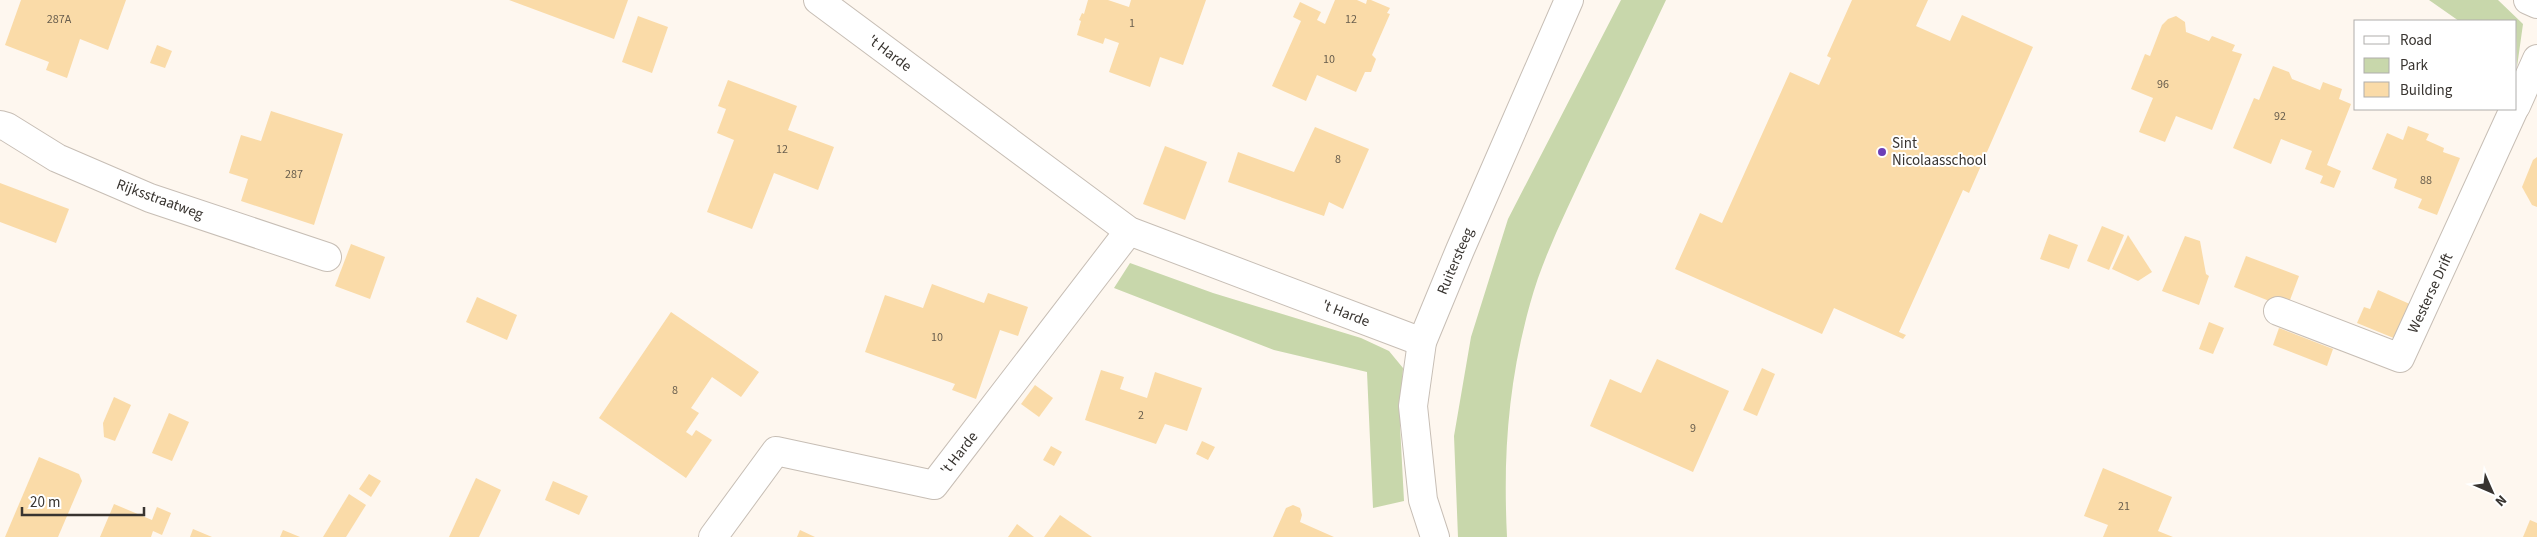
<svg xmlns="http://www.w3.org/2000/svg" width="2537" height="537" font-family="'Source Sans 3',sans-serif">
<style>
.green{fill:#c8d7ab}
.building{fill:#fadba8}
.lines{fill:none;stroke-linecap:round;stroke-linejoin:round}
.minor-casing{stroke:#c7beb5;stroke-width:30}
.minor{stroke:#fff;stroke-width:28}
.poi-dot{fill:#6c3fb7;stroke:#fff;stroke-width:2}
.labels{text-anchor:middle;stroke-width:4;stroke-linejoin:round;paint-order:stroke}
.number-label{font-size:12px;fill:#685e4e}
.street-label{font-size:15px;fill:#383430;stroke:#fff}
.poi-label{font-size:15px;fill:#383430;stroke:#fff;text-anchor:start}
</style>
<rect width="100%" height="100%" fill="#fef7ef"/>
<g class="green">
<path d="M1621,0H1666C1640,55 1614,110 1588,164C1567,210 1543,256 1530,304C1508,383 1503,456 1507,537H1458L1454,436L1471,337L1508,219Z"/>
<polygon points="2429,0 2498,0 2523,24 2517,67 2516,21 2459,21"/>
<polygon points="1130,263 1213,293 1361,338 1389,351 1403,368 1400,425 1404,501 1373,508 1367,372 1274,350 1114,288"/>
</g>
<g class="building">
<polygon points="21,0 126,0 108,50 80,39 67,78 46,70 49,62 5,45"/>
<polygon points="509,0 628,0 614,39"/>
<polygon points="1088,0 1108,0 1129,7 1131,0 1206,0 1183,65 1160,57 1150,87 1109,72 1119,43 1105,38 1103,44 1077,35 1081,21 1079,20 1082,13 1084,14"/>
<polygon points="1335,0 1357,0 1366,4 1367,0 1371,0 1390,8 1387,13 1390,14 1372,55 1376,59 1371,72 1365,72 1356,92 1317,75 1306,101 1272,86 1301,21 1293,17 1300,2 1321,12 1317,20 1325,24"/>
<polygon points="1852,0 1928,0 1916,26 1950,41 1962,15 2033,47 1969,193 1963,190 1899,332 1906,335 1903,339 1834,308 1822,334 1675,269 1700,213 1722,223 1790,72 1819,85 1831,58 1827,56"/>
<polygon points="638,16 668,27 652,73 622,62"/>
<polygon points="2176,16 2185,22 2186,32 2209,41 2212,36 2235,45 2232,51 2242,54 2212,130 2176,116 2165,142 2139,132 2153,98 2131,89 2145,54 2150,56 2162,25 2168,19"/>
<polygon points="157,45 172,51 165,68 150,63"/>
<polygon points="2273,66 2289,72 2292,79 2320,90 2323,82 2342,89 2339,99 2351,104 2327,165 2341,171 2334,188 2320,183 2323,176 2305,169 2312,151 2281,139 2271,164 2233,148 2254,98 2259,100"/>
<polygon points="728,80 797,106 788,130 834,147 818,190 774,173 752,229 707,212 734,140 717,133 726,109 718,106"/>
<polygon points="271,111 343,134 314,225 241,201 248,179 229,173 241,135 261,141"/>
<polygon points="2408,126 2429,134 2426,140 2444,148 2443,152 2460,158 2437,215 2418,208 2422,199 2394,188 2397,179 2372,169 2387,133 2403,140"/>
<polygon points="1315,127 1369,149 1343,209 1329,202 1324,216 1228,182 1238,152 1294,172"/>
<polygon points="1165,146 1207,162 1185,220 1143,204"/>
<polygon points="2537,157 2537,207 2532,205 2522,187 2533,160"/>
<polygon points="0,183 69,209 56,243 0,222"/>
<polygon points="2102,226 2124,235 2109,270 2087,261"/>
<polygon points="2049,234 2078,245 2069,269 2040,259"/>
<polygon points="2128,235 2152,272 2138,281 2112,269"/>
<polygon points="2185,236 2200,241 2206,274 2209,276 2199,305 2162,291"/>
<polygon points="351,244 385,257 370,299 335,286"/>
<polygon points="2246,256 2299,276 2287,308 2234,287"/>
<polygon points="932,284 984,303 988,293 1028,307 1018,336 1000,330 976,399 952,390 955,384 865,352 885,295 923,308"/>
<polygon points="2378,290 2412,305 2396,339 2357,323 2364,307 2370,309"/>
<polygon points="477,297 517,315 507,340 466,322"/>
<polygon points="671,312 759,372 741,397 712,377 691,408 699,413 686,432 692,436 696,430 712,440 686,478 599,418"/>
<polygon points="2209,322 2224,328 2213,354 2199,349"/>
<polygon points="2279,328 2333,349 2327,366 2273,345"/>
<polygon points="1657,359 1729,391 1693,472 1590,426 1610,379 1641,393"/>
<polygon points="1762,368 1775,374 1757,416 1743,410"/>
<polygon points="1101,370 1124,377 1120,389 1147,398 1155,372 1202,388 1187,431 1165,424 1156,444 1085,420"/>
<polygon points="1035,385 1053,398 1039,417 1021,404"/>
<polygon points="114,397 131,405 115,441 104,437 103,423"/>
<polygon points="169,413 189,422 172,461 152,453"/>
<polygon points="1202,441 1215,447 1208,460 1196,454"/>
<polygon points="1051,446 1062,452 1054,466 1043,460"/>
<polygon points="39,457 79,474 82,481 58,537 5,537"/>
<polygon points="2103,468 2172,497 2158,531 2173,537 2103,537 2108,525 2084,516"/>
<polygon points="369,474 381,481 371,497 359,489"/>
<polygon points="476,478 501,490 479,537 449,537"/>
<polygon points="553,481 588,496 579,515 545,500"/>
<polygon points="349,494 366,505 346,537 323,537"/>
<polygon points="114,504 152,520 157,507 171,513 162,535 153,531 151,537 100,537"/>
<polygon points="1293,505 1300,508 1302,515 1300,522 1334,537 1273,537 1286,508"/>
<polygon points="1060,515 1092,537 1044,537"/>
<polygon points="2530,520 2537,523 2537,537 2523,537"/>
<polygon points="1017,524 1034,537 1008,537"/>
<polygon points="193,529 212,537 190,537"/>
<polygon points="283,530 300,537 280,537"/>
<polygon points="800,530 815,537 797,537"/>
</g>
<g class="lines">
<g class="minor-casing">
<g id="minor">
<polyline points="818,0 1129,231 1422,342"/>
<polyline points="2528,0 2537,4"/>
<polyline points="2516,106 2537,59"/>
<polyline points="0,125 7,127 57,158 150,198 327,257"/>
<polyline points="2278,311 2400,358 2514,109"/>
<polyline points="713,537 776,451 934,485 1129,231"/>
<polyline points="1435,537 1423,500 1413,406 1422,342 1460,250 1569,0"/>
</g>
</g>
<use href="#minor" class="minor"/>
</g>
<circle class="poi-dot" cx="1882" cy="152" r="5"/>
<g class="labels">
<g class="number-label">
<text x="59" y="23">287A</text>
<text x="1351" y="23">12</text>
<text x="1132" y="27">1</text>
<text x="1329" y="63">10</text>
<text x="2163" y="88">96</text>
<text x="2280" y="120">92</text>
<text x="782" y="153">12</text>
<text x="1338" y="163">8</text>
<text x="294" y="178">287</text>
<text x="2426" y="184">88</text>
<text x="937" y="341">10</text>
<text x="675" y="394">8</text>
<text x="1141" y="419">2</text>
<text x="1693" y="432">9</text>
<text x="2124" y="510">21</text>
</g>
<g class="street-label">
<text transform="translate(890 53) rotate(37)" y="5">'t Harde</text>
<text transform="translate(160 199) rotate(20)" y="5">Rijksstraatweg</text>
<text transform="translate(1455 261) rotate(-67)" y="5">Ruitersteeg</text>
<text transform="translate(2430 293) rotate(-65)" y="5">Westerse Drift</text>
<text transform="translate(1346 313) rotate(21)" y="5">'t Harde</text>
<text transform="translate(959 453) rotate(-52)" y="5">'t Harde</text>
</g>
<g class="poi-label">
<text x="1892" y="148">Sint<tspan x="1892" dy="17">Nicolaasschool</tspan></text>
</g>
</g>
<rect x="2354" y="20" width="162" height="90" fill="#ffffff" stroke="#afaeac"/>
<rect x="2364" y="36" width="25" height="8" fill="#ffffff" stroke="#afaeac"/>
<text x="2400" y="45" font-size="15" fill="#383430">Road</text>
<rect x="2364" y="58" width="25" height="15" fill="#c8d7ab" stroke="#afaeac"/>
<text x="2400" y="70" font-size="15" fill="#383430">Park</text>
<rect x="2364" y="82" width="25" height="15" fill="#fadba8" stroke="#afaeac"/>
<text x="2400" y="95" font-size="15" fill="#383430">Building</text>
<g transform="translate(2492 492) rotate(135)" stroke="#ffffff" stroke-width="4" paint-order="stroke">
<path d="M0-4L9 19L0 12L-9 19Z" fill="#383430"/>
<text y="-8" font-size="14" font-weight="bold" text-anchor="middle" fill="#383430">N</text>
</g>
<path d="M22 507v8h122v-8" fill="none" stroke="#383430" stroke-width="2.5"/>
<text x="30" y="507" font-size="15" fill="#383430" stroke="#ffffff" stroke-width="4" paint-order="stroke">20 m</text>
</svg>
